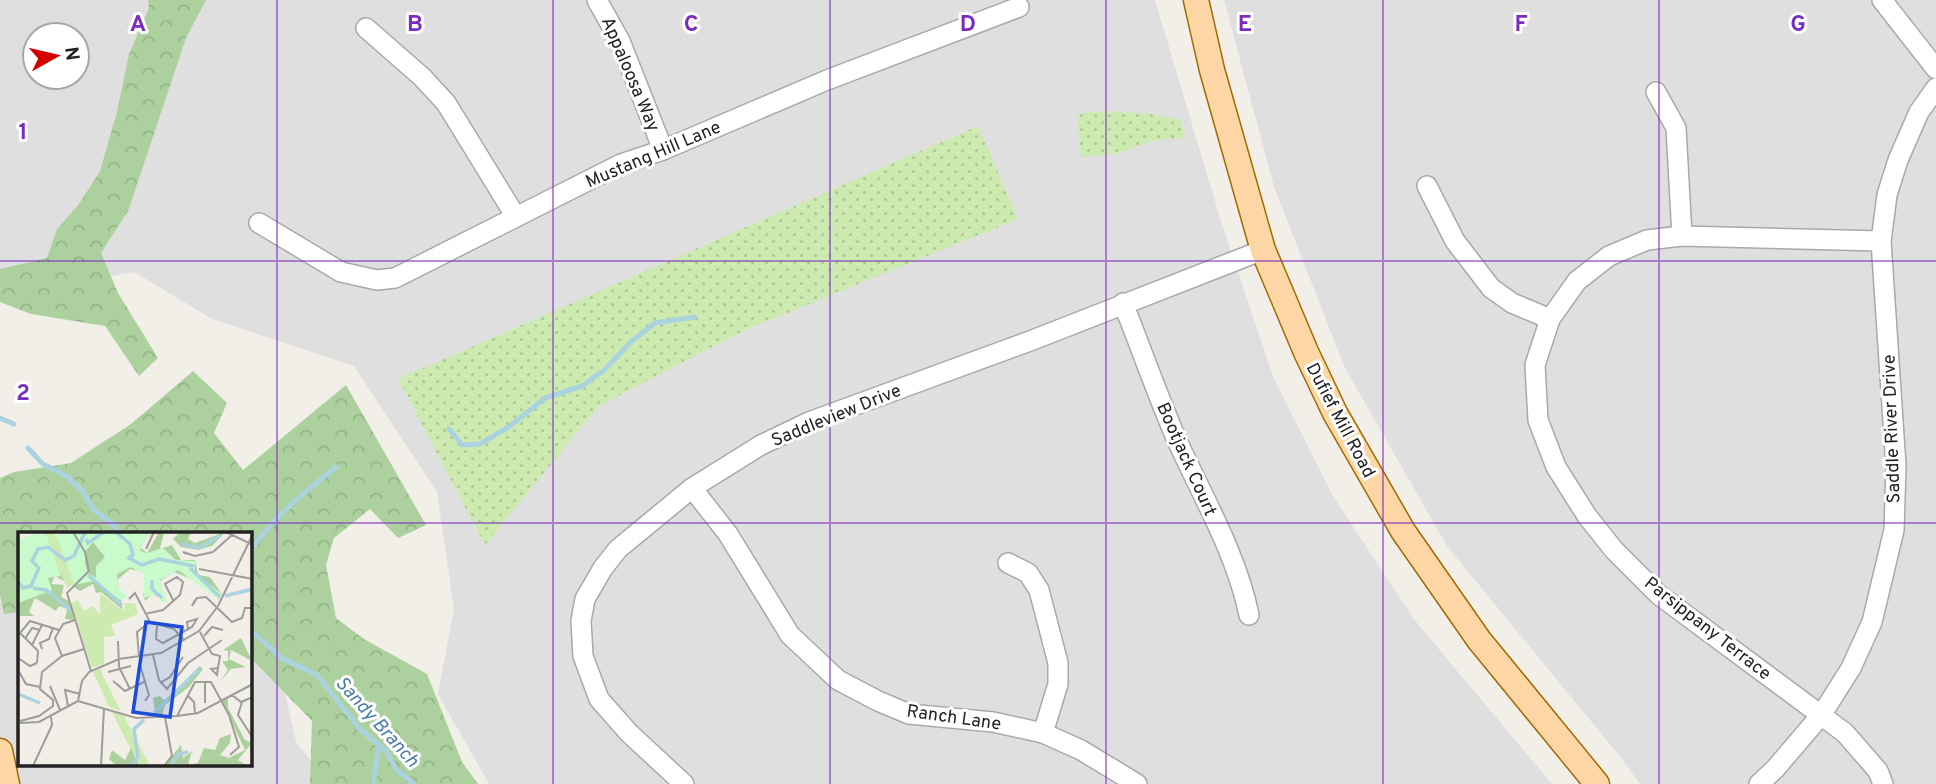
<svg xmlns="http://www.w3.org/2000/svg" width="1936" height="784" font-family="Overpass,sans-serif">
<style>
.residential{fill:#e0dfdf;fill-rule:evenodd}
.grass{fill:url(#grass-dots)}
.forest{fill:url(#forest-crowns)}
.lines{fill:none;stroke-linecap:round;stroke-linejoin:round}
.stream{stroke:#aad3df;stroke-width:5}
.minor-casing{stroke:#a9a9a9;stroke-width:22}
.major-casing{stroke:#a06b00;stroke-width:27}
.minor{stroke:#fff;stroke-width:19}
.major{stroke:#fcd6a4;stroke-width:24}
.grid{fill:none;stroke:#7b2cbf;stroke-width:2;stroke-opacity:0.55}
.labels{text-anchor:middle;stroke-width:6;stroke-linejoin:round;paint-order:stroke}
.street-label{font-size:18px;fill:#222;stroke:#fff}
.water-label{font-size:19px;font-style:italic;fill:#4a7aab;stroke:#fff}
.inset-river{fill:none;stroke:#aad3df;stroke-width:3.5}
.inset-road{fill:none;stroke:#9f9d99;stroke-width:2}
.view{fill:#1d4ed8;fill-opacity:0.15;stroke:#1d4ed8;stroke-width:3.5}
.inset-edge{fill:none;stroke:#222;stroke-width:3.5}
.grid-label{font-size:23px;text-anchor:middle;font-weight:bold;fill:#7b2cbf;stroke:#fff;stroke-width:6;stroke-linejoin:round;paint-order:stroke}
</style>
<defs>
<pattern id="grass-dots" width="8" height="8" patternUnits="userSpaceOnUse" patternTransform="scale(1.75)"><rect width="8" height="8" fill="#cdebb0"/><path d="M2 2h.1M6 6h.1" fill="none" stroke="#b0c997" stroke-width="1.8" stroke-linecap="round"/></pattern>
<pattern id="forest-crowns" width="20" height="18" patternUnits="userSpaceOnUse" patternTransform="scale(1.75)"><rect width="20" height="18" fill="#add19e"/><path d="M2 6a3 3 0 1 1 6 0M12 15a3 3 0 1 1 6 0" fill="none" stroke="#95b388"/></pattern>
</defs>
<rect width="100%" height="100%" fill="#f2efe9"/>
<g class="residential">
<path d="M0,0H1155L1220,218L1274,379L1333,496L1413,618L1552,784H489L438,694L454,609L437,492L354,366L212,319L134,272L0,296ZM35,35H77V77H35Z"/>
<polygon points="1224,0 1936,0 1936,784 1640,784 1622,759 1447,546 1345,368 1274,187"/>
<polygon points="19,592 19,765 250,765 250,640 278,661 296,742 329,784 0,784 0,595"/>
</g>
<g class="grass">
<polygon points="1106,111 1151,114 1181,120 1185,138 1156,140 1115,154 1081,157 1077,114"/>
<polygon points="978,126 1018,219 743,331 599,406 485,545 398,379"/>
</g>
<g class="forest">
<polygon points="148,0 206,0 186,38 128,211 101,253 118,293 158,358 139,376 105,326 31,314 0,302 0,269 47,258 57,229 79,204 100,171 117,112 129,54 149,8"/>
<polygon points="193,371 227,403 214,433 243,470 346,385 426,525 398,538 370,509 334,538 326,565 336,618 364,639 427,674 462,762 478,784 310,784 312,721 250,657 250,534 19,534 19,612 4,614 0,594 0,478 14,472 71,463 131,424"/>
</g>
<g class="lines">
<g class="stream">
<polyline points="0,418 14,424"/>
<polyline points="449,429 462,445 480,444 510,426 545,398 582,386 603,371 633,340 655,323 695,317"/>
<polyline points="28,448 43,464 68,477 83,492 95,511 114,525 120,534"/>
<path d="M250,551C273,517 304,493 336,467"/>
<polyline points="250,630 283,659 316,674 361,730 386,751 396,769 414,784"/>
<polyline points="373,784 379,745"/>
</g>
<g class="minor-casing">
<g id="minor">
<polyline points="597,0 620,41 663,150"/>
<polyline points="1882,0 1936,69"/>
<polyline points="366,28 422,77 446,103 516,217"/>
<polyline points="1656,92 1676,128 1682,236"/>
<polyline points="1427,186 1455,241 1491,288 1512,303 1550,319"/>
<polyline points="259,223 341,272 377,280 395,278 621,164 663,150 827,80 1019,7"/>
<polyline points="1881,241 1682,236 1647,240 1609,256 1577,281 1550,319 1535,365 1538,420 1556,467 1587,516 1614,550 1659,595 1845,733 1878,771 1883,784"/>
<path d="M1123,303C1141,348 1157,394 1176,438C1202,496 1236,552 1249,615"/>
<polyline points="692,488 728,534 790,635 838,680 878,701 909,714 993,722 1043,733 1081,750 1137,784"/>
<polyline points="1008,563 1028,573 1039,590 1058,663 1058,684 1043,733"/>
<polyline points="684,784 629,733 599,699 583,656 581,621 585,599 603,568 618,549 692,488 761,445 809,422 1030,341 1263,250"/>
<polyline points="1759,784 1775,769 1822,714 1851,668 1872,622 1894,530 1896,466 1881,241 1887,195 1898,160 1919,112 1936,88"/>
</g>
</g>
<g class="major-casing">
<g id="major">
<polyline points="1196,0 1212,70 1263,250 1306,352 1335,413 1403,531 1479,640 1597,784"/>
<polyline points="0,751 7,784"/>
</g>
</g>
<use href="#minor" class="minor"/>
<use href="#major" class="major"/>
</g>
<path class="grid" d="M277,0V784M553,0V784M830,0V784M1106,0V784M1383,0V784M1659,0V784M0,261H1936M0,523H1936"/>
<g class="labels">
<g class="street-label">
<text transform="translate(631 74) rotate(67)" y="6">Appaloosa Way</text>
<text transform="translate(653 154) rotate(-23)" y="6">Mustang Hill Lane</text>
<text transform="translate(836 415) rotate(-22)" y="6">Saddleview Drive</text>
<text transform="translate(1341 420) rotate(62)" y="6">Dufief Mill Road</text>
<text transform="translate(1891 429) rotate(-92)" y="6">Saddle River Drive</text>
<text transform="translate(1187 459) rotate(66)" y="6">Bootjack Court</text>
<text transform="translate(1708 628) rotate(38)" y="6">Parsippany Terrace</text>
<text transform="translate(954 717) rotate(8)" y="6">Ranch Lane</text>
</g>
<g class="water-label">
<text transform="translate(378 721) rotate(48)" y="7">Sandy Branch</text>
</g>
</g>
<g transform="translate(18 532)">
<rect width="234" height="234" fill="#f2efe9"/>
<path d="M26,0H36L41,11L56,52L49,56ZM82,61L106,80L107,71H117L120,82L93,93L97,104L86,105V132L74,136L53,71L60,68L66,79L75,74L82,83ZM83,137L85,144L103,179L91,175L75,140ZM94,180L106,184L132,234H121Z" fill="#cdebb0"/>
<path d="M52,0H131L122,15L129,21L141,0H146L142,17L154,13L163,28H177L180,43L192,45L204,62L201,68L180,50L156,40L142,49L146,68L135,62L127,69L125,62L139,43L112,37L99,48L105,78L83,60L78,61L75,52L62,59L57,56L38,4ZM162,0H173L170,7L177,11L207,0L194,14L180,18L163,15L155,7ZM26,2L46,49L37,44L33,52L46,53L43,65L51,69L56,88L47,87L49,77L41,74L38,79L17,66L11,80L16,84H0V10ZM223,106L234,129L213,118L211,127L228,135L213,137L201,151L210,138L204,129H210V119L205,118ZM182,134L185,137L171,155L147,173L144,184H138L135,166L142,164L146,168L154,163ZM210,166V176L227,208L234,211L220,228L230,234H146L163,213L165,226L174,219L170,233L180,231L186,216L197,218L202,206L213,202L212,211L202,223L211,226L227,218L203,167ZM113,216L121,234H99L91,227L94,218L107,228Z" fill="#add19e"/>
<path d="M27,0L43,44L30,46L34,58L0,71V7ZM49,0H130L133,5L129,4L122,19L129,21L145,16L158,28L177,29V41L204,62L201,68L160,38L142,48L150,71L143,70L140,62L126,66V42L113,35L99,42L100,55L110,66L102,68L76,49L56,53L38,4ZM75,10L87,25L78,34V46L70,41L67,32V20Z" fill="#c8facc" fill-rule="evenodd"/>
<path class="inset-river" d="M98,0L112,12L115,23L111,26L124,33L141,27L176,34M68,7L70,11L86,0M163,12L181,16L202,4M172,36L202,65M70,43L104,73M134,48V57L144,66M0,50L5,56L13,54L21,36L14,29L20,17L30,15L47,28L56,24L67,0M15,56L28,58L52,78M207,64L235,57M0,162L22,171M136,181L181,137M113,234L120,225L116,197L126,188M153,234L160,222L170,220"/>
<path class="inset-road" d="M55,0L67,20L71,39L49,61L73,139M208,0L235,13M130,13L128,17L136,0M168,22L165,20L177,24L195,20L214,3M181,37L235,47M111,67L117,61L132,90L156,97L166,108M177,68L174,74L179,66L188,65L214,90L224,86L227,76H235M127,82L145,78L162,63L165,50L159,45L147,52L155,68M139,94L138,107L145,111L174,95L179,87L169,90L170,97M1,100L20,119L19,131M182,100L194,122L202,124L200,136L193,137L199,143L200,136M2,101L12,89L41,98M186,104L194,95L205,98M7,107L14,96L22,98M100,109L101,135L112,157M14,113L24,93M24,117L22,111L31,107L35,96M135,123L141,148L149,157L170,131L204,108M44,124L37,106L45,92L57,88M121,125L119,100L132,90M0,126L12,134L19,131M122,133L131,163L127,169M0,138L8,152L22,155M90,140L113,134M95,149L107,159L126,150M187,149V171M142,151L152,145L165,125M32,154L42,178M169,163L176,170L177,182M214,163L223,170L235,165M60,169L64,149L71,140L101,127L143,121L181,99L200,74L235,2M60,169L118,186L159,184L180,181L235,152M224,170L220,183L235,206M50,174L47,158L62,162M159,184L177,150H193L211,183L221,215L212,223M2,189L21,184L35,174V168L22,157L24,140L44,124L66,117M2,191L21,190L60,169M15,234L34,193L33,185M56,234H79M83,234L86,176M146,234L154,224L147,185"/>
<path class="view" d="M128,90L164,95L152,185L115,180Z"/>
<rect width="234" height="234" class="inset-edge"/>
</g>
<g class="grid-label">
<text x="138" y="31">A</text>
<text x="415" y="31">B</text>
<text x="691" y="31">C</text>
<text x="968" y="31">D</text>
<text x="1245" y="31">E</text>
<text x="1521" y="31">F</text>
<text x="1798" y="31">G</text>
<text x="23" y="139">1</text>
<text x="23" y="400">2</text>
</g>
<g transform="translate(56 56) rotate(82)"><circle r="33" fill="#ffffff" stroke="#a7a7a7" stroke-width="2"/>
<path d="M0-5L12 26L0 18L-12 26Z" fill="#d40000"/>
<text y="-10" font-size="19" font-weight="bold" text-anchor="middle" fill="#222222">N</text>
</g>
</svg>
